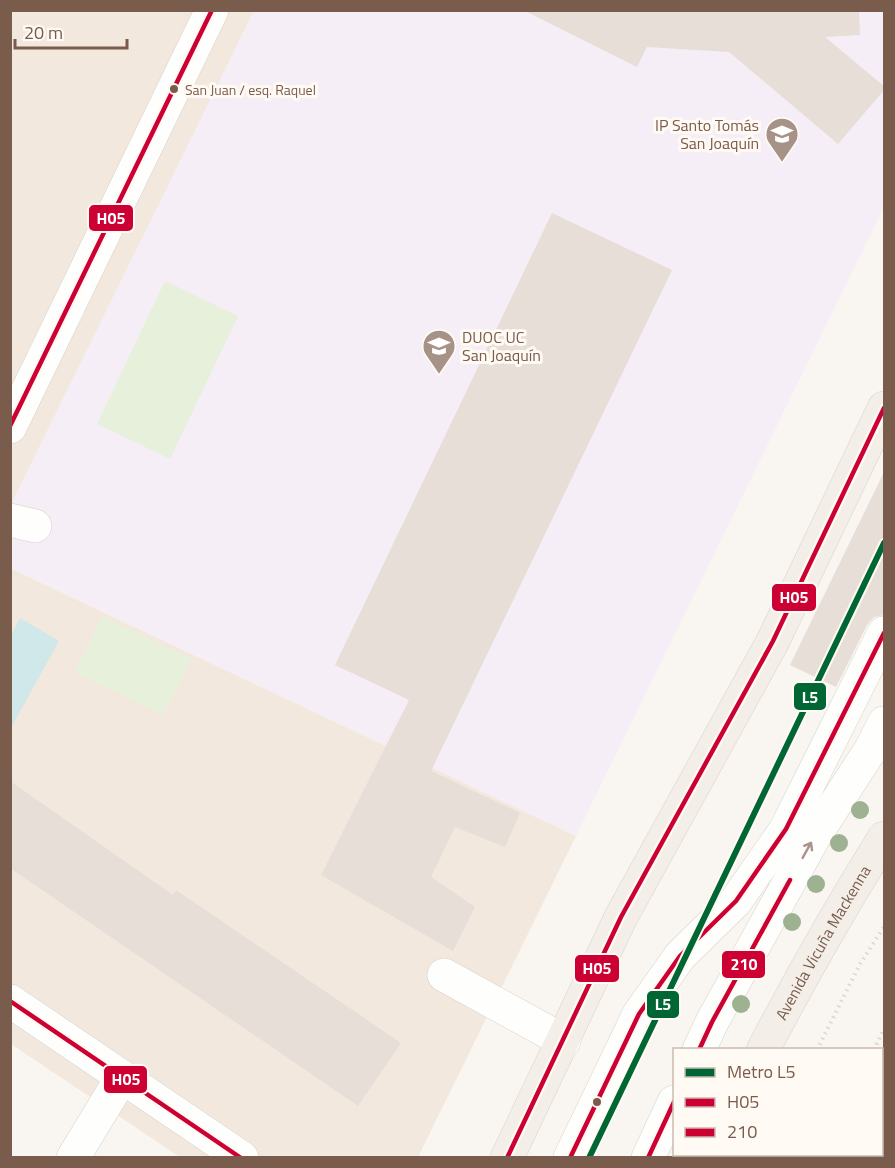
<svg xmlns="http://www.w3.org/2000/svg" width="895" height="1168" font-family="'Titillium Web',sans-serif">
<style>
.residential{fill:#f2e8de}
.education{fill:#f6eef6}
.green{fill:#e7f0db}
.water{fill:#d0e8ea}
.building{fill:#e6ded7}
.lines{fill:none;stroke-linecap:round;stroke-linejoin:round}
.minor-casing{stroke:#d7d1cb;stroke-width:34}
.major-casing{stroke:#dad1cc;stroke-width:34}
.path{stroke:#dcd5d0;stroke-width:4;stroke-dasharray:1.5 4.5;stroke-linecap:butt}
.minor{stroke:#fefefd;stroke-width:33}
.major{stroke:#f3eee8;stroke-width:33}
.bus-1-casing{stroke:#fffaf3;stroke-width:9}
.bus-2-casing{stroke:#fffaf3;stroke-width:9}
.bus-1{stroke:#c03;stroke-width:4.5}
.bus-2{stroke:#c03;stroke-width:4.5}
.metro-1-casing{stroke:#fffaf3;stroke-width:10}
.metro-1{stroke:#063;stroke-width:6}
.tree{fill:#9eb190}
.oneway{stroke:#a8958b}
.bus-dot{fill:#7a5c4d;stroke:#fffaf3;stroke-width:2}
.labels{text-anchor:middle;stroke-width:6;stroke-linejoin:round;paint-order:stroke}
.bus-label{font-size:14px;fill:#7a5c4d;stroke:#fffaf3;text-anchor:start}
.poi-label{font-size:16px;fill:#7a5c4d;stroke:#fffaf3;text-anchor:end}
.street-label{font-size:16px;fill:#7a5c4d;stroke:#fffaf3}
.line-badge{stroke:#fffaf3;stroke-width:2}
.badge-label{font-size:16px;text-anchor:middle;font-weight:bold;fill:#fff}
</style>
<rect width="100%" height="100%" fill="#f9f5f0"/>
<g class="residential">
<polygon points="11,11 254,11 11,506"/>
<polygon points="10,568 576,836 418,1157 180,1157 11,1044"/>
</g>
<polygon class="education" points="254,11 884,11 884,207 576,836 11,568 10,506"/>
<g class="green">
<polygon points="165,281 238,316 170,459 97,424"/>
<polygon points="102,616 191,659 163,715 75,672"/>
</g>
<polygon class="water" points="20,618 59,641 11,728 11,635"/>
<g class="building">
<polygon points="523,10 859,10 860,35 825,37 885,87 885,89 838,144 729,52 647,47 637,67"/>
<polygon points="552,213 672,270 431,771 520,813 505,847 455,827 431,877 475,907 453,951 321,875 409,700 335,665"/>
<polygon points="885,470 885,615 874,617 867,625 836,687 790,665"/>
<polygon points="10,781 173,895 176,890 401,1043 358,1106 10,868"/>
</g>
<g class="lines">
<g class="minor-casing">
<g id="minor">
<polyline points="10,427 212,10"/>
<polyline points="10,520 35,526"/>
<polyline points="444,975 564,1041"/>
<polyline points="10,1001 242,1158"/>
<polyline points="699,1050 712,1022 814,837 871,749 884,723"/>
<polyline points="73,1158 122,1077"/>
<polyline points="570,1158 639,1014 680,956 736,901 786,829 884,633"/>
<polyline points="648,1158 674,1102"/>
</g>
</g>
<g class="major-casing">
<g id="major">
<path id="s1" d="M763,1050C801,977 841,907 884,838"/>
<polyline points="507,1158 621,917 773,641 884,408"/>
<polyline points="712,1158 713,1154"/>
</g>
</g>
<g class="path">
<polyline points="817,1050 860,964 884,927"/>
<polyline points="874,1050 884,1029"/>
<polyline points="762,1158 764,1154"/>
<polyline points="820,1158 821,1154"/>
</g>
<use href="#minor" class="minor"/>
<use href="#major" class="major"/>
<g class="bus-1-casing">
<g id="bus-1">
<polyline points="10,426 212,10"/>
<polyline points="10,1001 241,1158"/>
<polyline points="507,1158 621,917 773,641 884,408"/>
</g>
</g>
<g class="bus-2-casing">
<g id="bus-2">
<polyline points="699,1050 712,1022 790,880"/>
<polyline points="570,1158 639,1014 680,956 736,901 786,829 884,633"/>
<polyline points="648,1158 674,1102"/>
</g>
</g>
<use href="#bus-1" class="bus-1"/>
<use href="#bus-2" class="bus-2"/>
<g class="metro-1-casing">
<polyline id="metro-1" points="589,1158 884,543"/>
</g>
<use href="#metro-1" class="metro-1"/>
</g>
<g class="tree">
<circle cx="860" cy="810" r="9"/>
<circle cx="839" cy="843" r="9"/>
<circle cx="816" cy="884" r="9"/>
<circle cx="792" cy="922" r="9"/>
<circle cx="741" cy="1004" r="9"/>
</g>
<defs><path id="oneway-shaft" d="M-6 0H5M1.5-3L5.5 0L1.5 3" fill="none" stroke-width="1.6" stroke-linecap="round" stroke-linejoin="round" transform="scale(1.5)"/></defs>
<use class="oneway" href="#oneway-shaft" transform="translate(807 850) rotate(-61)"/>
<defs>
<g id="university-pin" transform="scale(1.725)"><path d="M0 17L-7.5 6A9.5 9.5 0 1 1 7.5 6Z" fill="#a69286" stroke="#fffaf3"/><path d="M0-5L7-2L0 1L-7-2ZM-4 1L0 2.5L4 1V4Q0 6-4 4Z" fill="#fff"/></g>
</defs>
<g fill-rule="evenodd">
<use href="#university-pin" x="782" y="134"/>
<use href="#university-pin" x="439" y="346"/>
</g>
<g class="bus-dot">
<circle cx="174" cy="89" r="5"/>
<circle cx="597" cy="1102" r="5"/>
</g>
<g class="labels">
<g class="bus-label">
<text x="185" y="95">San Juan / esq. Raquel</text>
</g>
<g class="poi-label">
<text x="759" y="131">IP Santo Tomás<tspan x="759" dy="18">San Joaquín</tspan></text>
<text x="462" y="343" text-anchor="start">DUOC UC<tspan x="462" dy="18">San Joaquín</tspan></text>
</g>
<g class="street-label">
<text dy="6" stroke="none"><textPath href="#s1" startOffset="123">Avenida Vicuña Mackenna</textPath></text>
</g>
</g>
<g class="line-badge">
<rect x="88" y="204" width="46" height="28" rx="6" fill="#c03"/>
<rect x="771" y="583" width="46" height="29" rx="6" fill="#c03"/>
<rect x="793" y="682" width="34" height="29" rx="6" fill="#063"/>
<rect x="721" y="950" width="45" height="29" rx="6" fill="#c03"/>
<rect x="574" y="954" width="46" height="29" rx="6" fill="#c03"/>
<rect x="646" y="990" width="34" height="29" rx="6" fill="#063"/>
<rect x="103" y="1065" width="45" height="29" rx="6" fill="#c03"/>
</g>
<g class="badge-label">
<text x="111" y="224">H05</text>
<text x="794" y="603">H05</text>
<text x="810" y="703">L5</text>
<text x="744" y="970">210</text>
<text x="597" y="974">H05</text>
<text x="663" y="1010">L5</text>
<text x="126" y="1085">H05</text>
</g>
<rect width="895" height="1168" fill="none" stroke="#7a5c4d" stroke-width="24"/>
<rect x="673" y="1048" width="210" height="108" fill="#fffaf3" stroke="#cabbb1" stroke-width="1.5"/>
<rect x="685" y="1068" width="30" height="9" fill="#006633" stroke="#cabbb1" stroke-width="1.5"/>
<text x="727" y="1078" font-size="18" fill="#7a5c4d">Metro L5</text>
<rect x="685" y="1098" width="30" height="9" fill="#cc0033" stroke="#cabbb1" stroke-width="1.5"/>
<text x="727" y="1108" font-size="18" fill="#7a5c4d">H05</text>
<rect x="685" y="1128" width="30" height="9" fill="#cc0033" stroke="#cabbb1" stroke-width="1.5"/>
<text x="727" y="1138" font-size="18" fill="#7a5c4d">210</text>
<path d="M15 39v9h112v-9" fill="none" stroke="#7a5c4d" stroke-width="3"/>
<text x="24" y="39" font-size="18" fill="#7a5c4d" stroke="#fffaf3" stroke-width="4.5" paint-order="stroke">20 m</text>
</svg>
